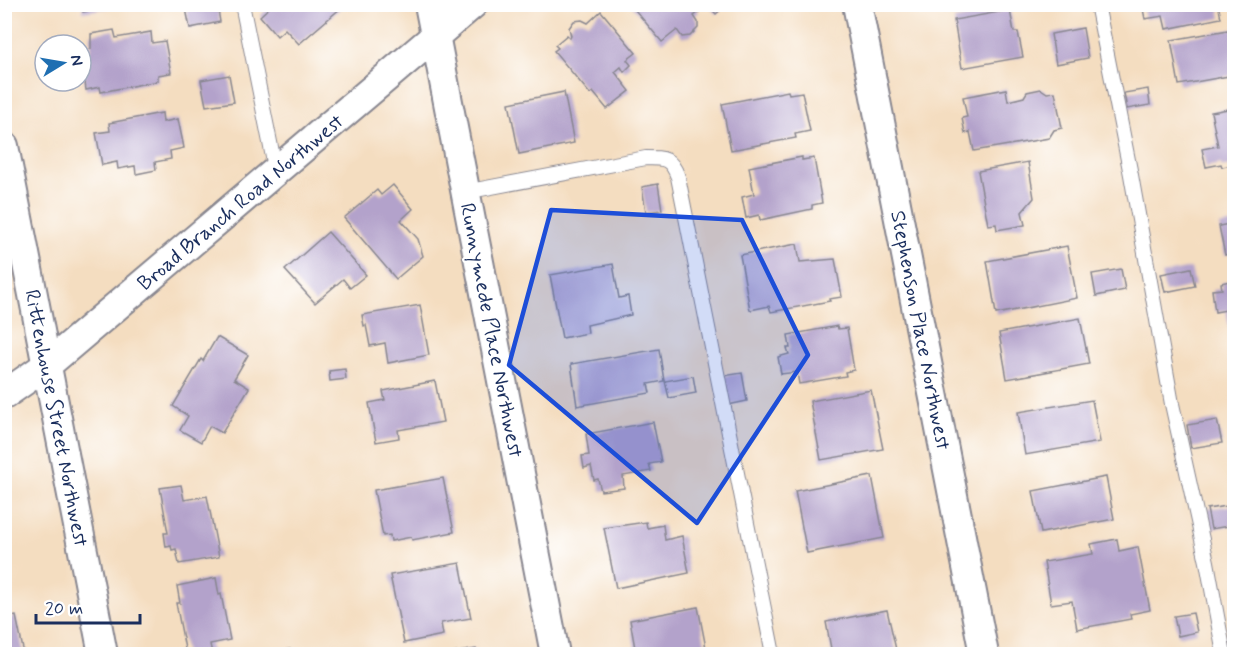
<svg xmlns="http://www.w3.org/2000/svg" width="1239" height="659" font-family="Mynerve,sans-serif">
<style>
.building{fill:#b3a2cb}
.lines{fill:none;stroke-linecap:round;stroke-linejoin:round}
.lane-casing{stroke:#88868f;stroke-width:16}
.street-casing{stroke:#88868f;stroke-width:32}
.lane{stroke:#fff;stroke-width:14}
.street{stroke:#fff;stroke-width:28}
.marked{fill:#1d4ed8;fill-opacity:0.2;stroke:#1d4ed8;stroke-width:4.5;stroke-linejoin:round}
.labels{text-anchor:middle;stroke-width:4.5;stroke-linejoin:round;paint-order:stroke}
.street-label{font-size:21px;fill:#1b2f5e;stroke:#fff}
</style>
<rect width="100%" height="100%" fill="#fff"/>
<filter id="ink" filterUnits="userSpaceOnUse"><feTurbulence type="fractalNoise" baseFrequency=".0167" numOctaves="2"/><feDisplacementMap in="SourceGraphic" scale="12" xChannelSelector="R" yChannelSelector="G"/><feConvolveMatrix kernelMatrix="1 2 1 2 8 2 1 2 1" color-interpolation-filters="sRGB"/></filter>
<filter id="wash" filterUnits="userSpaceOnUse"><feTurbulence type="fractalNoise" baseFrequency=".008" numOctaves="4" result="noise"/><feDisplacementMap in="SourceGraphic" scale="24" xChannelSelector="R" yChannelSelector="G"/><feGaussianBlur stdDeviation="1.35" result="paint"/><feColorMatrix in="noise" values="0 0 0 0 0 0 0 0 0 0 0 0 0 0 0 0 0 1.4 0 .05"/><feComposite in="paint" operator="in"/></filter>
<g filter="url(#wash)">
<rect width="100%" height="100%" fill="#f4ddc0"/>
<g id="blocks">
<g class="building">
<polygon points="82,4 120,4 120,6 83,12"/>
<polygon points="185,4 217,4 220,22 190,28"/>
<polygon points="273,4 341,4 342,7 299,44 285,29 277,36 260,16"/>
<polygon points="630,4 693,4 699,12 694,16 698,22 698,28 690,36 682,37 677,30 662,42"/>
<polygon points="707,4 722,4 724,7 716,14"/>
<polygon points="1142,4 1218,4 1221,18 1166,29 1163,16 1145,19"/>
<polygon points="1010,10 1014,32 1018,32 1023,57 962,68 954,20"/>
<polygon points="601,11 636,53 627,60 631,65 624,72 621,67 615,72 630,91 607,109 593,92 590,94 554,51 558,48 555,45 567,35 570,38 571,36 569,28 574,21 582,20 588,23"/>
<polygon points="1083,28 1088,58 1056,64 1051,34"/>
<polygon points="1234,29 1234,75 1179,85 1171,40"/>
<polygon points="114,30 116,38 151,32 152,43 165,41 171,73 158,75 158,81 101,92 100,87 86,90 81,51 91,49 91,34"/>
<polygon points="229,75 234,102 206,106 201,80"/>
<polygon points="1006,89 1008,101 1024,97 1027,92 1041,89 1047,93 1055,92 1062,128 1054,130 1049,138 974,151 970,132 965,133 962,118 967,117 963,97"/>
<polygon points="1148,89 1150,105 1127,109 1124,93"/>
<polygon points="788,91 789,94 802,92 810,131 795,134 796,138 731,150 722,104"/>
<polygon points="564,92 574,143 519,154 509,103"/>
<polygon points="1234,108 1234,165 1222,167 1221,164 1206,167 1202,149 1218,146 1211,112"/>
<polygon points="162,113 163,122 178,119 184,148 170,151 171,159 155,162 156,170 136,174 135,166 118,169 117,162 102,165 96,133 110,131 109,123"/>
<polygon points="802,157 802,160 814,158 822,203 812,205 812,209 760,220 759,215 746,218 742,197 754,194 749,167"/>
<polygon points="1028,162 1034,198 1022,212 1025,225 997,230 996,224 988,225 978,171"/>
<polygon points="658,184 662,210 646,212 642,187"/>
<polygon points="393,185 413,209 401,220 418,239 423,256 396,279 344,218 377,190 381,195"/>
<polygon points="1234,223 1234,253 1225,255 1219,226"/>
<polygon points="328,232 366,275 350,288 343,279 315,303 285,270"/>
<polygon points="797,244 800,262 835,259 842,297 829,299 830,301 771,312 769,306 750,310 740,255"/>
<polygon points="1067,246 1077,298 996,314 987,261"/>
<polygon points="613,264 619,298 628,296 631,315 587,325 588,333 562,338 550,275"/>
<polygon points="1191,268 1195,286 1165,292 1161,274"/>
<polygon points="1121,269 1125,290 1096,296 1092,274"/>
<polygon points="1234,280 1234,331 1230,332 1226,310 1215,312 1212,290 1222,289 1221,283"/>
<polygon points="420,305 429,355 388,363 385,343 370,346 366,325 364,326 362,315"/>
<polygon points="1080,318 1089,364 1007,379 999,333"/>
<polygon points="837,326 838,329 847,328 854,370 845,372 846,376 799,384 797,372 781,374 778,357 789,354 787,348 790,348 788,335"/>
<polygon points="217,337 248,355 234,379 249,388 222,433 210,426 201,442 180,430 188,416 173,406 201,359 203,361"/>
<polygon points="659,349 664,381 648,384 650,393 577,406 571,364"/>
<polygon points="345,369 346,379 330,381 329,371"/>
<polygon points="742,373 747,401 728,405 723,376"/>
<polygon points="693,376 696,393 669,398 665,381"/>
<polygon points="435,381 443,422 398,430 399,438 376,442 369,403 385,400 383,391"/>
<polygon points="871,390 883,449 821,460 810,401"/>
<polygon points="1092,400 1100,442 1025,455 1018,412"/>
<polygon points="1217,420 1222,443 1191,448 1187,425"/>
<polygon points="653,422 661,462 649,464 651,471 623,476 624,488 601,491 598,479 594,480 591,466 584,468 582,456 589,455 586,434"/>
<polygon points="872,476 884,538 807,553 795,491"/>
<polygon points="1106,477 1114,519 1041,533 1033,491"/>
<polygon points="443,478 454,532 412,540 411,537 391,541 390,535 383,536 374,490"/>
<polygon points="181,485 184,500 207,496 219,557 179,564 176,549 172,550 171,546 166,547 164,533 168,533 160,488"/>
<polygon points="1234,505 1234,525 1211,529 1207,509"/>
<polygon points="646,522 647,528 663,525 665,540 682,536 689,573 616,588 604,528"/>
<polygon points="1117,539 1119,551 1138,547 1150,610 1130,614 1131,619 1077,629 1072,601 1051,604 1044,562 1093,554 1091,544"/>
<polygon points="460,563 471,618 441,623 443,635 404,643 390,575"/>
<polygon points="216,578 219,595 221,594 230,640 210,644 212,654 186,654 176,603 180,603 177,586"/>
<polygon points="698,607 707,653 699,654 636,654 630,620"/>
<polygon points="887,610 897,654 832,654 826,622"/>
<polygon points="1193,613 1197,632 1178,636 1174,616"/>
<polygon points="16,616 24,654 4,654 4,618"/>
<polygon points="290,649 291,654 266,654 265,653"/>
<polygon points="476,649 477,654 453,654 453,653"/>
</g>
</g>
</g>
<g filter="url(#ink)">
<use href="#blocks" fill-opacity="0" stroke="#88868f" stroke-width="1.5"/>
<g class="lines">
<g class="lane-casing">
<g id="lane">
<polyline points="242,4 276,172"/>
<polyline points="1097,4 1131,175 1172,404 1207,562 1224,654"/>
<path d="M465,192L646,158C665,158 671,158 678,177L773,654"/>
</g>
</g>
<g class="street-casing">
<g id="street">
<polyline points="429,4 555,654"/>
<polyline points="857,4 984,654"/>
<polyline points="4,146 103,654"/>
<polyline points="4,395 47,365 473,4"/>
</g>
</g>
<use href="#lane" class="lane"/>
<use href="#street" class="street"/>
</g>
</g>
<path class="marked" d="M551,210L742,220L808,355L697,523L509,365Z"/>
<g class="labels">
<g class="street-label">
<text transform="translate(240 202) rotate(-40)" y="7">Broad Branch Road Northwest</text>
<text transform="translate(492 330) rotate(79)" y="7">Runnymede Place Northwest</text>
<text transform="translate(921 330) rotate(79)" y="7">Stephenson Place Northwest</text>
<text transform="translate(57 418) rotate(79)" y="7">Rittenhouse Street Northwest</text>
</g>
</g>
<rect width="1239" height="659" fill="none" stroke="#fff" stroke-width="24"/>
<g transform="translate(63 63) rotate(79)"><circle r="28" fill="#ffffff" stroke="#a4acbf" stroke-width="1.5"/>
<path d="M0-4.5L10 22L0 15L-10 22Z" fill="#1f6fb2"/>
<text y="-9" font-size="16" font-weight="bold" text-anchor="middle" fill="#1b2f5e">N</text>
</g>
<path d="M36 614v9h104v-9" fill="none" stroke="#1b2f5e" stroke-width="3"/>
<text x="45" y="614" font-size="18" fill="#1b2f5e" stroke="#ffffff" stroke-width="4.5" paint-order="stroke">20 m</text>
</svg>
